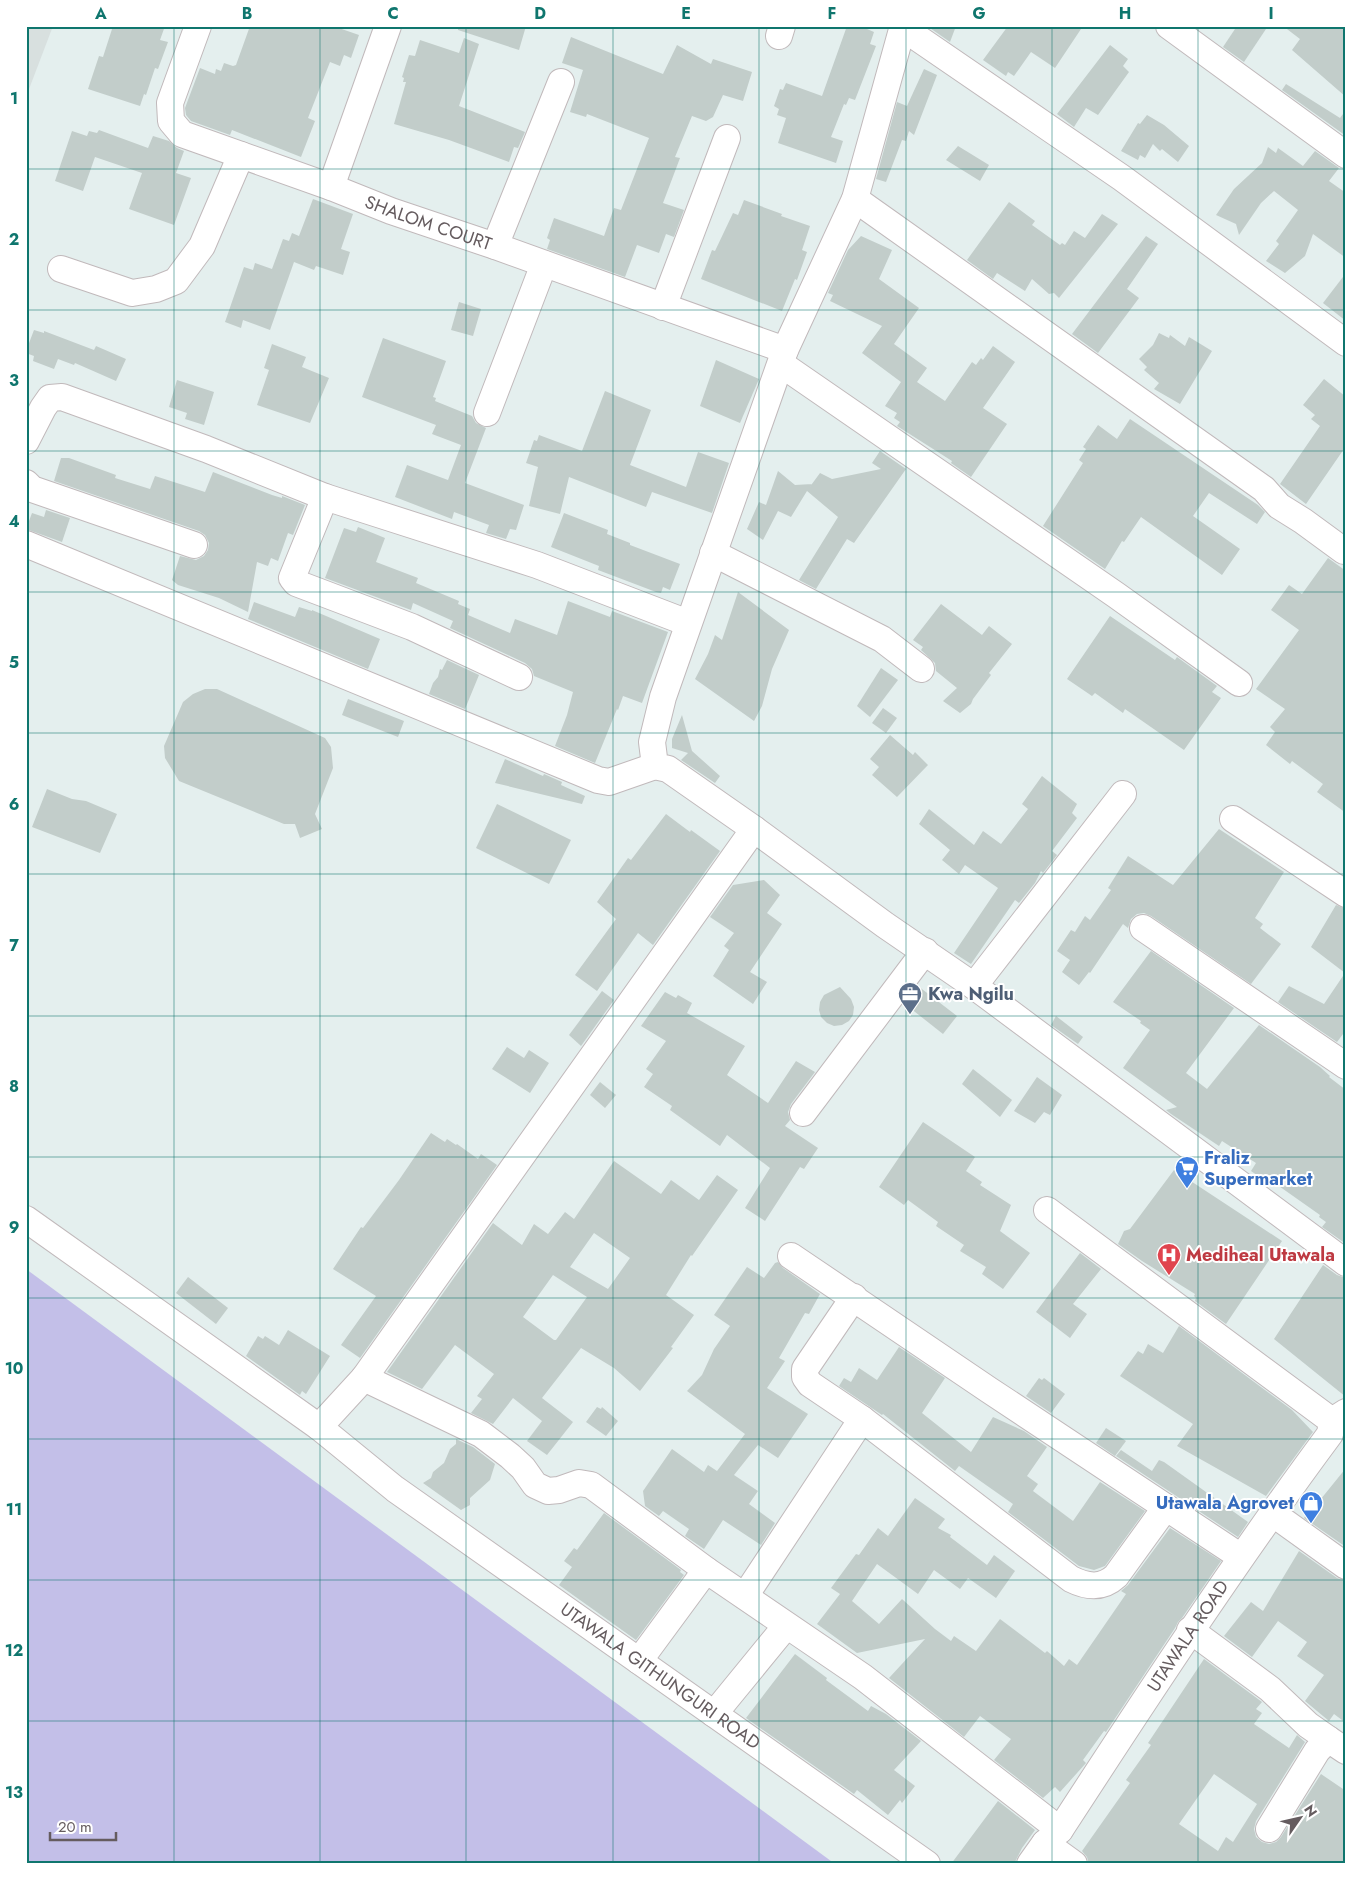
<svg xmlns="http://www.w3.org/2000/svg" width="1372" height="1890" font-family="Jost,sans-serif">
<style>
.industrial{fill:#d8e0df}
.green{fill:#c3bfe8}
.building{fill:#c2cdca;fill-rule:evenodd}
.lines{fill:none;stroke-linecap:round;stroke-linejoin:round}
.minor-casing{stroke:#c1b9bb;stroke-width:28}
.minor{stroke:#fff;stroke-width:26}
.grid{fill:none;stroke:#0f766e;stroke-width:1;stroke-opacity:0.55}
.labels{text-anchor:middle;stroke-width:4;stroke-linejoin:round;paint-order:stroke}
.street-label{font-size:18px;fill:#655c5f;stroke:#fff}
.service-label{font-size:18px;font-weight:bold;fill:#4e5e75;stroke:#fff;text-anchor:start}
.shop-label{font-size:18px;font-weight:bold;fill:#366cbe;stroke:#fff;text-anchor:start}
.health-label{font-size:18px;font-weight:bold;fill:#be3a42;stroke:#fff;text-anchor:start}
.neatline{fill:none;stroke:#0f766e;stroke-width:2}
.grid-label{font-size:16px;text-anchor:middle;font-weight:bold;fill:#0f766e}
</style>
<rect width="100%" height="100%" fill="#e4efee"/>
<polygon class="industrial" points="26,26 53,26 26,97"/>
<polygon class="green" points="26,1269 835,1864 26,1864"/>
<g class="building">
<polygon points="113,26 165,26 160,40 168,42 158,69 155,68 146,95 144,94 140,106 88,89 99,56 103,57"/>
<polygon points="250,26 333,26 359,35 351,58 344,55 340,66 330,62 308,118 315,121 301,157 232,130 230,135 191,121 186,115 185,108 200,68 215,74 216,69 221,71 224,63 233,66 236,65"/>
<polygon points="458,26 526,26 519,50 458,30"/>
<polygon points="847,26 860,26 874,32 870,44 876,46 855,100 849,98 846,105 844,104 831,137 843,141 836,163 778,143 786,118 777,115 779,109 774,106 780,89 783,90 786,83 822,96"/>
<polygon points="927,26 956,26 950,42"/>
<polygon points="1008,26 1083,26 1055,68 1031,52 1014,76 1008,72 1006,76 983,60"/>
<polygon points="1237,26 1268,26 1244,62 1223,47"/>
<polygon points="1283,26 1346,26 1346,97 1292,50 1300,39"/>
<polygon points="571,37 663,74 677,45 711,64 713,59 752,72 743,101 723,95 713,117 706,121 692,116 675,157 680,158 663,203 684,210 674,237 666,234 659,253 637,245 625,277 547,249 550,240 547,238 554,218 604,236 614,208 621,210 649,138 587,114 586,117 570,112 583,70 562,63"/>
<polygon points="464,38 479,44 459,106 525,132 518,148 514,147 509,162 449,140 394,124 406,82 403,82 404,78 402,77 409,55 415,56 420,40 459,53"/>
<polygon points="1110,45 1128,59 1123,66 1129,72 1098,115 1086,108 1074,127 1057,114"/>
<polygon points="924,69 937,75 914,135 909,131 906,141 902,140 886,182 876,179 897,102 907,106"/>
<polygon points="1286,84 1340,118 1346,110 1346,136 1282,90"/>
<polygon points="1147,115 1164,125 1189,146 1178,162 1162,149 1160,151 1153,144 1145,158 1140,155 1138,160 1121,151 1138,123 1140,124"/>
<polygon points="99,130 148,148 153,136 169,141 177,148 184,151 176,173 191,178 174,225 129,209 142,173 95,157 83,191 55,181 72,131 87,136 89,131 97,133"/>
<polygon points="958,146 989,165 980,181 946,160"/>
<polygon points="1268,147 1276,153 1278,148 1303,166 1315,151 1339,168 1329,181 1346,193 1346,258 1313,234 1305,256 1285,273 1266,261 1279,244 1276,241 1298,210 1274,191 1261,203 1239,235 1236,224 1216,215 1234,189 1262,163"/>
<polygon points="313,199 353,214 341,249 350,252 343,275 316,266 314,270 294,262 270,330 243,320 241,328 225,322 244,267 253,270 255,263 272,269 283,239 289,241 292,233 299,236"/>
<polygon points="744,200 782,214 781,216 810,226 802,250 807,252 797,280 795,279 782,311 701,279 712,250 715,251 733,213 738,215"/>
<polygon points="1009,202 1035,221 1032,225 1060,245 1062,243 1065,245 1074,231 1085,238 1102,214 1118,224 1059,298 1054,293 1049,294 1032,279 1025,291 997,273 993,279 967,260"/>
<polygon points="861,236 892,250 879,279 919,308 894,344 927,368 917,382 945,401 972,362 976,365 981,358 983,360 993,346 1015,362 983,408 1007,424 971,477 951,463 952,461 897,426 900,422 894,418 897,413 885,406 901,382 862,353 882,326 830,301 833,295 828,293 848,250"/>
<polygon points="1146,236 1158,244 1127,289 1139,298 1098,353 1072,334"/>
<polygon points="1346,273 1346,321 1323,303"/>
<polygon points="459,302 481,309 473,336 451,330"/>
<polygon points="34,330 44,333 44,331 94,350 96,346 126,359 116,381 75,363 74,365 58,359 54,369 33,361 34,356 26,353 26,351"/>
<polygon points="1159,333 1169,338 1170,335 1185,346 1189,337 1212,351 1180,404 1154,389 1159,383 1144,370 1147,367 1139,359 1153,345"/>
<polygon points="383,338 446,361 433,397 436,398 435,401 472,416 476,423 486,428 465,483 524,505 516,530 510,529 506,539 486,533 489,525 454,512 452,519 395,497 407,465 448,480 461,445 432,434 436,425 362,397"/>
<polygon points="272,344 306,357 302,367 329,378 310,423 257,405 269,370 264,368"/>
<polygon points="716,360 759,379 740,423 700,406"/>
<polygon points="1324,379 1346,397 1346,446 1306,504 1280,484 1320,426 1311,419 1315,415 1303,405"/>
<polygon points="177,380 214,392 204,425 185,419 187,413 169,407"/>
<polygon points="605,391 651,410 630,465 686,487 698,452 729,463 712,513 652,492 646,507 569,477 560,514 529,506 538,467 526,463 534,440 537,441 539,435 582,451"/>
<polygon points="1130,419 1258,505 1265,512 1257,524 1209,493 1193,516 1240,549 1222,575 1141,517 1124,542 1122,541 1105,569 1043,526 1083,463 1079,460 1086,449 1083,447 1098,425 1117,439"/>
<polygon points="880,451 906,469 854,543 847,539 816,589 799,580 838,517 807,491 791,517 778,511 763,540 747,529 759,502 766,505 778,471 795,485 812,484 809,488 820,473 832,479 881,469 872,463"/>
<polygon points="61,458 69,458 116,475 115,478 150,489 155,476 205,492 213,472 272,495 282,498 282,496 305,505 293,535 288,533 278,561 271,558 268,566 257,562 248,612 219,598 178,585 172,580 180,556 196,560 204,556 208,550 209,543 205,535 199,531 54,481"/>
<polygon points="46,510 70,518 62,542 26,529 32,513 44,517"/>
<polygon points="564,513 608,530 607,534 630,543 630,545 680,564 670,590 663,587 661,593 656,592 598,570 599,566 551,547"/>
<polygon points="358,527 385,538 376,562 418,578 416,583 459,601 458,604 470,609 468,615 510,633 515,619 557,635 568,601 610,617 612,611 668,632 642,703 623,696 618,710 617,709 595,763 555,746 567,715 573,692 534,676 532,669 525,663 450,628 453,621 413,603 411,610 325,578 344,528 356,532"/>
<polygon points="1328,558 1346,571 1346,813 1317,792 1323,784 1292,761 1290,764 1266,745 1275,732 1270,727 1285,709 1256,689 1299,630 1271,610 1289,585 1302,594"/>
<polygon points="738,592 789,630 772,669 762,706 754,721 695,679 708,654 715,635 722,640"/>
<polygon points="254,602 295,617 299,607 312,611 312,610 380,639 368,669 248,619"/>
<polygon points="941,604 982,635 989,626 1012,644 989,673 991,675 973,699 971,704 960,713 943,701 957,688 936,671 935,663 921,650 923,647 913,640"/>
<polygon points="1110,616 1175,660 1177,657 1217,686 1212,692 1221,698 1184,750 1125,709 1123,713 1095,693 1092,696 1067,679"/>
<polygon points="447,660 479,675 465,709 429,694 433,683 438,677 440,669 442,670"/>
<polygon points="881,668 898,680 870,717 857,706"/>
<polygon points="205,689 217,689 325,738 331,747 333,768 315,814 322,829 300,838 295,824 284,824 179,781 165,758 164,746 183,702 193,694"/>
<polygon points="348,699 404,721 398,737 342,715"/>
<polygon points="883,708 897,718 886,733 872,723"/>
<polygon points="682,715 692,751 720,776 715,783 681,760 688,753 672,748 672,739"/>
<polygon points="890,735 913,755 915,752 928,765 897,797 872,775 879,767 870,759"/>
<polygon points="505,759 543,776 544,774 562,782 561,785 585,796 582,804 495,783"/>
<polygon points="1042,776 1077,804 1072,813 1077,818 1052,851 1057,855 1043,873 1041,871 1035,883 1019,903 1015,900 971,964 954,953 998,888 965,865 959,874 942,860 950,850 919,824 929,809 974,845 983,831 1001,844 1028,809 1022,804"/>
<polygon points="47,789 72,799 86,801 117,814 100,853 32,827"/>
<polygon points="497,804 571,840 549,884 476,848"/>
<polygon points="666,814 690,832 691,830 720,851 653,945 638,933 597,991 575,975 616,919 597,902 628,858 631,860"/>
<polygon points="1219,829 1284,872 1255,918 1263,924 1260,928 1281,944 1251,984 1151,916 1144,913 1137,914 1131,919 1128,928 1123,924 1090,973 1089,972 1079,985 1062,972 1070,960 1057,951 1071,930 1075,932 1085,916 1090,920 1111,890 1108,888 1128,856 1173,885"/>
<polygon points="764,880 780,895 767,913 782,924 750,972 767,982 753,1004 713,976 729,950 724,946 734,933 710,917 733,885"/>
<polygon points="1336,905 1346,909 1346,1030 1337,1042 1278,1002 1289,986 1324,1004 1345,973 1311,947"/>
<polygon points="1151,951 1234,1008 1186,1073 1207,1089 1259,1025 1320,1067 1330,1076 1329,1077 1346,1090 1346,1244 1322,1227 1326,1222 1319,1217 1320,1215 1276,1184 1274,1187 1251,1171 1256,1163 1222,1141 1219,1146 1171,1114 1166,1110 1177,1107 1123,1068 1150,1030 1140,1023 1141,1021 1113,1002"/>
<polygon points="918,986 957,1016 943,1034 905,1004"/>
<polygon points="840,987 851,999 854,1007 853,1015 849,1021 842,1025 834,1026 827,1023 821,1017 819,1010 820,1002 824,995"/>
<polygon points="602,991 614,1000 581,1046 569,1035"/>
<polygon points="665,992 676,998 678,995 692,1003 687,1013 745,1046 727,1075 768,1103 796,1061 815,1072 791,1104 788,1112 790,1120 785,1126 818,1148 804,1169 800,1167 765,1221 745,1208 770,1168 727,1135 720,1146 670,1110 672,1106 644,1087 653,1074 646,1069 666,1041 641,1026"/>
<polygon points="1056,1016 1083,1037 1078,1044 1051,1025"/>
<polygon points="507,1047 524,1058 529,1050 549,1063 530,1093 492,1069"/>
<polygon points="973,1069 1012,1100 1000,1117 962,1084"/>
<polygon points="1037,1077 1062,1095 1050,1115 1044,1112 1035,1123 1014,1111"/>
<polygon points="600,1082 616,1095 605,1108 590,1095"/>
<polygon points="923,1122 975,1157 966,1171 982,1182 980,1185 1011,1205 1000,1231 1030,1253 1003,1289 982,1274 986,1267 960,1251 964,1245 936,1226 938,1222 908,1200 904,1205 879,1187"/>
<polygon points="431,1133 445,1142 447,1139 456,1145 457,1144 478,1159 481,1154 497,1165 360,1358 341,1345 376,1296 333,1269 361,1227 363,1228 399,1180"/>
<path d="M614,1161L661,1194L671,1180L699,1200L717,1175L738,1190L692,1256L691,1255L666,1295L694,1315L671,1347L673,1348L640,1391L614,1368L581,1348L542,1398L573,1422L547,1455L527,1441L542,1421L513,1398L493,1424L471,1413L482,1399L477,1396L494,1374L455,1345L422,1389L387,1372L493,1223L522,1245L534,1224L548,1234L565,1212L574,1219ZM594,1233L630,1258L608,1289L570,1267ZM553,1275L587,1297L556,1340H554L523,1317Z"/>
<polygon points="1174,1170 1282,1241 1226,1324 1195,1301 1196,1298 1194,1296 1195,1294 1142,1261 1118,1244 1124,1231 1130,1229"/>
<polygon points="1080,1253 1101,1269 1073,1304 1087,1314 1070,1338 1036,1312"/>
<polygon points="778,1262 783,1268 820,1294 809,1314 805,1313 779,1358 785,1361 767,1388 808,1414 778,1458 758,1445 734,1475 758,1491 749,1504 775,1523 761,1545 723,1520 704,1549 685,1536 689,1529 663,1511 659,1516 645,1506 643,1491 672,1449 704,1472 708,1465 717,1471 745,1434 687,1391 702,1375 714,1349 730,1326 714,1315 747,1267 764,1278 775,1263"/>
<polygon points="1323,1265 1337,1275 1346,1278 1346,1397 1274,1339"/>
<polygon points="188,1277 228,1308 216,1324 176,1293"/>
<polygon points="1179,1326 1292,1410 1313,1432 1266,1496 1177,1446 1193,1424 1120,1376 1138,1351 1143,1354 1148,1344 1163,1353"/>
<polygon points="288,1330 330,1356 306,1394 302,1391 300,1395 246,1356 258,1336 263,1339 265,1336 279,1345"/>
<polygon points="899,1347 945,1378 922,1413 971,1452 993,1417 1024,1431 1047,1447 1027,1476 1038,1484 1033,1491 1073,1521 1100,1482 1145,1511 1105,1566 1094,1570 1079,1566 1008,1512 1013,1504 959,1466 955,1471 883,1414 882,1415 839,1386 844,1378 851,1382 859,1368 877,1380"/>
<polygon points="1039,1378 1042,1380 1044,1378 1065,1394 1051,1413 1026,1396"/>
<polygon points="597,1407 601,1409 602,1407 618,1421 606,1436 586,1422"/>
<polygon points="1106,1428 1126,1441 1115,1456 1096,1443"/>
<polygon points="456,1439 473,1447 495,1464 490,1480 470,1498 470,1505 461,1510 423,1483 431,1478 433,1472 444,1463 450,1449 456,1444"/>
<polygon points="1121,1450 1152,1471 1159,1460 1164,1462 1248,1522 1238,1537 1116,1456"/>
<polygon points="1346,1468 1346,1547 1304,1518 1310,1509 1312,1510"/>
<polygon points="915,1498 945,1519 938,1528 951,1535 950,1537 987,1565 994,1555 1015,1571 996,1598 968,1578 960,1589 934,1570 918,1594 877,1564 852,1601 879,1624 902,1599 935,1629 951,1641 954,1636 976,1651 1000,1619 1045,1653 1047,1651 1064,1666 1069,1659 1077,1665 1126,1594 1121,1591 1128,1585 1170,1528 1221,1561 1182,1618 1178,1622 1175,1628 1106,1732 1104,1731 1083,1760 1086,1763 1060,1792 1055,1787 1043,1798 994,1760 1011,1739 980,1716 964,1737 889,1678 925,1639 857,1653 817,1624 840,1594 831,1588 856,1554 859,1555 878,1528 888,1536"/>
<polygon points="604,1513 681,1570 680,1572 684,1575 636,1640 559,1585 572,1567 564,1561 574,1548 577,1550"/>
<polygon points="1299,1551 1337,1578 1346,1581 1346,1723 1334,1714 1329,1721 1305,1701 1324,1675 1297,1656 1307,1642 1278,1621 1252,1657 1224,1636 1251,1602 1263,1611"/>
<polygon points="795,1654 827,1678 826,1680 868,1711 871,1706 886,1714 921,1741 894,1770 915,1786 902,1803 900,1800 888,1815 857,1790 854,1794 746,1718"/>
<path d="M1204,1659L1262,1702L1256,1709L1262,1713L1254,1724L1289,1748L1297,1735L1305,1742L1256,1821L1254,1829L1256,1837L1262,1842L1269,1844L1276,1842L1281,1837L1321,1774L1346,1791V1864H1089L1087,1857L1082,1851L1130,1783L1126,1780L1151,1745L1148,1743ZM1214,1774L1257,1804L1233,1842L1226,1837L1218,1851L1179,1824Z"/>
<polygon points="998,1801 1035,1830 1022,1848 1014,1864 951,1864"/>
</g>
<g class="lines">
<g class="minor-casing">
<g id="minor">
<path id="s1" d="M198,26L170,103L171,121L182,134L331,187L391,211L495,246L785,350"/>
<polyline points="903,26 855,199 785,350 663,697 652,742 655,766 668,769 754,829 885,925 974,986 1346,1263"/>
<polyline points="1169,26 1346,155"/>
<polyline points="903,28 1122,178 1346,343"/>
<polyline points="779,36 782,26"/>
<polyline points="331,187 388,26"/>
<polyline points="855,199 1264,489 1279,506 1303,521 1344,551"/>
<polyline points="495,246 561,82"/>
<polyline points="61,269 132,293 156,289 176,281 202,246 241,155"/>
<polyline points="663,307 727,138"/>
<polyline points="781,364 1116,595 1239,683"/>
<polyline points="487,413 544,264"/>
<polyline points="26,441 43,408 50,398 62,397 206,449 325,497 537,565 688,623"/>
<polyline points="26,483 32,489 194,545"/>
<polyline points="325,497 292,578 296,583 412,627 519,677"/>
<polyline points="26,544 598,780 609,782 655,766"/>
<polyline points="713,553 882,639 921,669"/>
<polyline points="1233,819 1346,894"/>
<polyline points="1143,928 1346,1066"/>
<polyline points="974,986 1123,794"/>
<polyline points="803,1113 925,951"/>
<polyline points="1047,1210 1332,1421"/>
<path id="s2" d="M26,1219L319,1427L395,1489L927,1864"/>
<polyline points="791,1256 989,1390 1241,1557"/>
<path d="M854,1297L805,1369V1377L810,1384L862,1419L1071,1579C1087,1587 1102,1589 1116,1576L1166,1507"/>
<polyline points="364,1378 481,1434 510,1456 523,1468 535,1485 548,1491 559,1490 579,1483 591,1485 706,1570 863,1677 1060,1830"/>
<polyline points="319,1427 364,1378 754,829"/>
<polyline points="1272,1513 1346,1566"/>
<polyline points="745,1596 862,1419"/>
<polyline points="1190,1630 1270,1689 1308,1725 1328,1739"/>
<polyline points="639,1661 706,1570"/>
<polyline points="714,1714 786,1626"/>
<polyline points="1269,1829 1317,1751 1328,1739 1346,1751"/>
<polyline points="1045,1843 1074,1864"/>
<path id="s3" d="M1030,1864L1045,1843L1060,1830C1147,1696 1235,1562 1330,1434L1332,1421L1346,1412"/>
</g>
</g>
<use href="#minor" class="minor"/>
</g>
<path class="grid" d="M174,26V1864M320,26V1864M466,26V1864M613,26V1864M759,26V1864M906,26V1864M1052,26V1864M1198,26V1864M26,169H1346M26,310H1346M26,451H1346M26,592H1346M26,733H1346M26,874H1346M26,1016H1346M26,1157H1346M26,1298H1346M26,1439H1346M26,1580H1346M26,1721H1346"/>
<defs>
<g id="office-pin" transform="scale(1.25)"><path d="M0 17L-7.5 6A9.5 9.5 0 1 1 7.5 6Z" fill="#5c6f8a" stroke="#fff"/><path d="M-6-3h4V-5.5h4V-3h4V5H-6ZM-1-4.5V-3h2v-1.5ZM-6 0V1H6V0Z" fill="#fff"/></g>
<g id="supermarket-pin" transform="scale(1.25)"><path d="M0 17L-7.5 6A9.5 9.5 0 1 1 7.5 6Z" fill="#3f7fe0" stroke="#fff"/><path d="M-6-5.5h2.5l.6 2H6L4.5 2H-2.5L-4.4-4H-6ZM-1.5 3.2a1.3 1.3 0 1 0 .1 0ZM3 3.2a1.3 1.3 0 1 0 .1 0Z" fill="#fff"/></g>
<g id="hospital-pin" transform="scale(1.25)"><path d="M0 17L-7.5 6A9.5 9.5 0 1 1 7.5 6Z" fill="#e0444e" stroke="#fff"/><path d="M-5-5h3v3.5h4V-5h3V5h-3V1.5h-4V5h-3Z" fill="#fff"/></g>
<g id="shop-pin" transform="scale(1.25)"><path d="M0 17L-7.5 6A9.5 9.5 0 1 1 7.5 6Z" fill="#3f7fe0" stroke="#fff"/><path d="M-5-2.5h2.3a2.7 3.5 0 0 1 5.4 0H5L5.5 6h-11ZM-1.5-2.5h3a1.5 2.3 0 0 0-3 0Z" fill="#fff"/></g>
</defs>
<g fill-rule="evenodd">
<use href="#office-pin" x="910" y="994"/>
<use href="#supermarket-pin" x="1187" y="1168"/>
<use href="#hospital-pin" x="1169" y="1255"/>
<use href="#shop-pin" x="1311" y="1503"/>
</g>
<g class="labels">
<g class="street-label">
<text dy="6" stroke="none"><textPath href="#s1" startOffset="379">SHALOM COURT</textPath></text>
<text dy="6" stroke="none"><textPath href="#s3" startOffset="278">UTAWALA ROAD</textPath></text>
<text dy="6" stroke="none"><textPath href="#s2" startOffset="782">UTAWALA GITHUNGURI ROAD</textPath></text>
</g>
<g class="service-label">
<text x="928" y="1000">Kwa Ngilu</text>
</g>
<g class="shop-label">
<text x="1204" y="1164">Fraliz<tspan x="1204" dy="21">Supermarket</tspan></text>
<text x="1294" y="1509" text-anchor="end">Utawala Agrovet</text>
</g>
<g class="health-label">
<text x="1186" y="1261">Mediheal Utawala</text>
</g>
</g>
<rect width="1372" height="1890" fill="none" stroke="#ffffff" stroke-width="55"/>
<g transform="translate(1300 1818) rotate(56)" stroke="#ffffff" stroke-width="4" paint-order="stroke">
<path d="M0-4L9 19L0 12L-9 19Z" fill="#655c5f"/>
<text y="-8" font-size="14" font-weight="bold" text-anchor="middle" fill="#655c5f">N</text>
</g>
<path d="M50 1832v8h66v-8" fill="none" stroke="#655c5f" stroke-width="2.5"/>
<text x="58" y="1832" font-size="15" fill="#655c5f" stroke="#ffffff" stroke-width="4" paint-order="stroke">20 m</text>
<rect x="28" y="28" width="1316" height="1834" class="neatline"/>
<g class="grid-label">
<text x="101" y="19">A</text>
<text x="247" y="19">B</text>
<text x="393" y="19">C</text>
<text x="540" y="19">D</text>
<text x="686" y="19">E</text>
<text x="832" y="19">F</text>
<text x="979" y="19">G</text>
<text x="1125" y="19">H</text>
<text x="1271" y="19">I</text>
<text x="14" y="104">1</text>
<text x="14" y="245">2</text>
<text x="14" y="386">3</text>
<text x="14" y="527">4</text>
<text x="14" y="668">5</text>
<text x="14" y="810">6</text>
<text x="14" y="951">7</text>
<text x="14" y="1092">8</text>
<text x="14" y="1233">9</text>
<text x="14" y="1374">10</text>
<text x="14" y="1515">11</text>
<text x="14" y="1656">12</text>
<text x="14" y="1798">13</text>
</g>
</svg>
